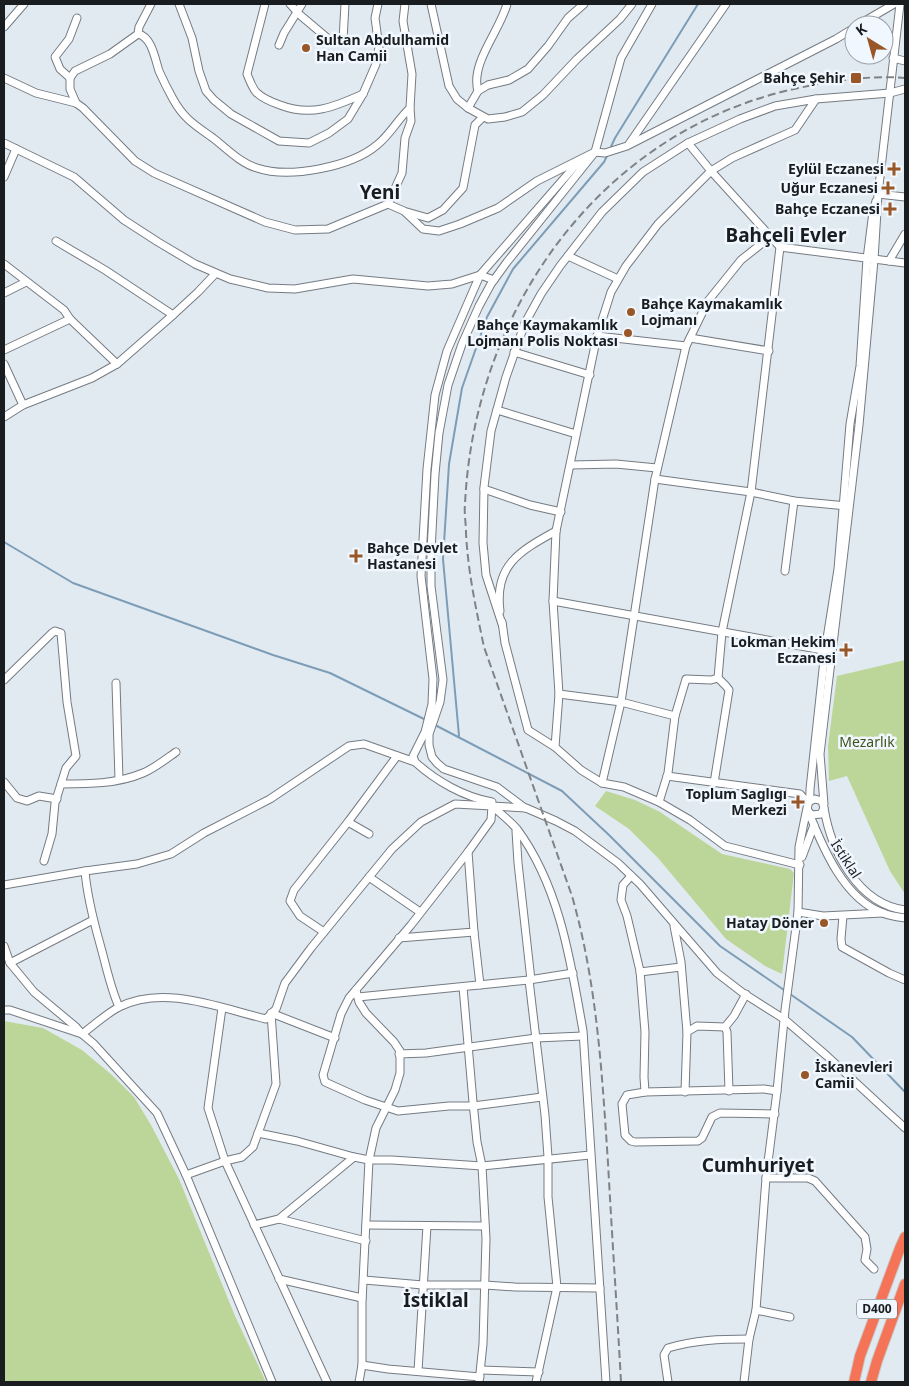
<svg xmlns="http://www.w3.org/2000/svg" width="909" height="1386" font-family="'Noto Sans',sans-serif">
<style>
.green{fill:#bcd599}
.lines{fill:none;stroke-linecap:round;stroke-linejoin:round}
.stream{stroke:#7d9db7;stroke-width:2}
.minor-casing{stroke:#757b82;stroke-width:9}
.highway-casing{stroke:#c8c9c9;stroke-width:12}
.minor{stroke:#fff;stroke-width:7}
.highway{stroke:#f57457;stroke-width:10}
.rail{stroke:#7e8388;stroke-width:2;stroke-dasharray:8 4;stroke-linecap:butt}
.poi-dot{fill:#995627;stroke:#f0f7fe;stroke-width:2}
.labels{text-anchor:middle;stroke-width:5;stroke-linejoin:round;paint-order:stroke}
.shield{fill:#f0f7fe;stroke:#5a5e62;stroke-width:1}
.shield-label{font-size:12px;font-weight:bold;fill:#1a1d1f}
.poi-label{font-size:14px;font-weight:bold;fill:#1a1d1f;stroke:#f0f7fe;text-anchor:end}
.park-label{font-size:14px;fill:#3f5319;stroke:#f0f7fe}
.street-label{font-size:14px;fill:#1a1d1f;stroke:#f0f7fe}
.district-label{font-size:19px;font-weight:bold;fill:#1a1d1f;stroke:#f0f7fe}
</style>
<rect width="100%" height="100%" fill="#e2eaf1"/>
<g class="green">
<polygon points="905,660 905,894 890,871 847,776 829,781 828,746 837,676"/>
<polygon points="606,791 635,800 660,812 722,854 790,869 794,873 782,974 765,966 726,939 658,858 629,829 595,806"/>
<polygon points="4,1021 43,1028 82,1050 112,1075 134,1097 151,1125 179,1179 235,1316 266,1382 4,1382"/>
</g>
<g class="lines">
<g class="stream">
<polyline points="610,149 615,138 698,4"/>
<polyline points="4,542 73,583 273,655 330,673 426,720"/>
<polyline points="435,725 562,791 609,835 720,946 784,990"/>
<polyline points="459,736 443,559 449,464 462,388 487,317 513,269 604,162 607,156"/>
<polyline points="790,994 852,1037 905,1092"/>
</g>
<g class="minor-casing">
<g id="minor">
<polyline points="179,4 192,38 199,71 206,91 214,100 231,114 279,141 309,143 329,133 348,119 363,94 376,64 379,47 375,18 378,4"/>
<path d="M265,4L247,74C249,79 252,87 256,92C262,98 271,102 280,105C311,117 334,107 363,94"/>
<polyline points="290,4 300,15 332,42 343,40 345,4"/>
<polyline points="431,4 449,86 457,99 468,108 488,119 505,117 522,112 543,95 577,59 620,19 632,4"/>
<polyline points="858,25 894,4"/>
<polyline points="4,27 24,4"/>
<path d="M138,34C152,37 155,59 159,71C163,80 168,90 173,99C184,119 195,125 213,138C226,148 240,163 257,168C289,179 351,167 377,145C390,135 398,119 410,108"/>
<polyline points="279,45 284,33 302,4"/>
<polyline points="893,58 905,61"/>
<polyline points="4,78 36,93 76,103 83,108 135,161 154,173 265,222 295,230 328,229 388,204 404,211 423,229 439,231 460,224 498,208 537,181 595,152 605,153 627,146 836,39 854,28"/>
<polyline points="70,78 60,69 55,57 69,39 77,18"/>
<path d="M478,91C470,63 500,31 507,4"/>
<polyline points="816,99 890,93 905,89"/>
<polyline points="76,103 70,89 70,78 75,71 110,54 138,34 139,27 151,4"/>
<polyline points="468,108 478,91 488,85 509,80 528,69 548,46 568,18 584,4"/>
<polyline points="4,143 74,177 124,220 158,242 195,264 230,279 268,288 295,289 353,279 428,286 452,284 480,275 494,280"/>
<polyline points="688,143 711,171 780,247 905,263"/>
<polyline points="629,144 726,4"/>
<polyline points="4,177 16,149"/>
<polyline points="878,194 905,197"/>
<polyline points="388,204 402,173 405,138 411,121 410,108 412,74 403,21 405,4"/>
<polyline points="407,212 428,218 443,210 463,188 475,125 483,117"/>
<polyline points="568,256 618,279"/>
<polyline points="889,261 905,234"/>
<polyline points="4,264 64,310 70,319 117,364 173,315 105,270 56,241"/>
<polyline points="4,293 26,282"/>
<polyline points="173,315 198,292 215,274"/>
<polyline points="597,336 686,346"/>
<polyline points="690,338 769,351"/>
<polyline points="4,350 70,319"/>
<polyline points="514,352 590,375"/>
<polyline points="4,364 23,405"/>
<polyline points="497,410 576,434"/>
<polyline points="4,417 23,405 92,378 117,364"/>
<polyline points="571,465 616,464 657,468"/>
<polyline points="655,479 751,492 794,501 847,506"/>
<polyline points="484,489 530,505 561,512"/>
<polyline points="785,571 794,501"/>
<polyline points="553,601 828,651"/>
<path d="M500,611C494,565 520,551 556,531"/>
<polyline points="502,622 505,643 528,730 555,747"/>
<polyline points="502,624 486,575 483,543 484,487 491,431 506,377 525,323 541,294 560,266 602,212 643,172 688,143 740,119 775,106 816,99 795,130 732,158 711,171 658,224 626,266 611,292 597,336 556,531 553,601 559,694 555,747 581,770 602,783 624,787 659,802 690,820 725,846 800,865"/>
<polyline points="4,680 52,633 55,631 61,633 67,702 76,756 66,768 55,803 52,834 44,861"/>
<polyline points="116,683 119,779"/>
<polyline points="559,694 621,702 675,716 686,679 711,680 718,678 722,632 751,492 780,247"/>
<polyline points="667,776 800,794 808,803"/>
<polyline points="4,782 17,798 27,801 39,796 57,799"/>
<polyline points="602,783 621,702 655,479 686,346 708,301 741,260 770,237"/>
<polyline points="714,783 729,690 726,686 718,678"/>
<path d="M61,784C88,784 117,784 143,773C155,768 166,759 176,752"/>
<path d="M810,801L815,799L822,801L824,808L821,814L812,815C806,810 807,808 809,801C810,798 810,793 810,789L825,651L838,569L850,424L860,366L867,259L873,212L876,201"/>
<path d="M492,802C464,797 436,781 415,762L413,756L425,732L432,704L433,679L421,576L427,469L435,395L447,351L480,275L574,167L580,163"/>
<polyline points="659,802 668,773 675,716"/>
<polyline points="824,804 820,754 859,425 874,260 878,194 900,4"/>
<path d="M492,806C500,813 510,821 517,829C560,887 571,963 583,1031L606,1382"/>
<polyline points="492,806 491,820 468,852 411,925 349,998 341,1014 323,1075 325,1082 365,1100 398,1111 449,1106 473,1106 542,1097"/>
<polyline points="525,808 497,787 444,769 437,763 432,757 429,745 429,734 440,702 443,680 431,586 431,551 435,474 439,433 448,385 462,344 479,306 491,284 507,262 595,152 621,58 652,4"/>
<path d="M824,808C831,851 858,904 905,910"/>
<path d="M809,813C823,848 844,899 883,913C890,916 898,917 905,918"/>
<polyline points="348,822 369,834"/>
<polyline points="516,831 518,863 531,980"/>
<polyline points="802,857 814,825"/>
<path d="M85,871C87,896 93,919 100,944C106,965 110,987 119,1007"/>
<polyline points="631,876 623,885 621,900 627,916 640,971 645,1032 644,1077 645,1092"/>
<polyline points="369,877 420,912"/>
<polyline points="4,885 85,871 137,864 171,854 204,833 270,799 349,746 364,744 415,762"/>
<polyline points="798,912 823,916 883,913"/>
<polyline points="843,916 841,939 842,947 889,973 905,980"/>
<polyline points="674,926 681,962 687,1032"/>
<polyline points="324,932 300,916 290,901 294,890 348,822 397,756"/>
<polyline points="474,932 480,985"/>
<polyline points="399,938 474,932 468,852"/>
<path d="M4,946L10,963L34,992L76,1027L82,1034C94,1025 106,1014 119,1007C164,984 220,1008 266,1019L276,1009L285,983L311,948L392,849L421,822L455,804L526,808L556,821L575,831L618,863L640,884L717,973L743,993L784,1019L827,1056L905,1128"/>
<polyline points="10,963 93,920"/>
<polyline points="640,972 681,967"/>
<polyline points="529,980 545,1115 548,1157 548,1197 557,1287 536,1382"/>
<polyline points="463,987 473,1102 477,1142 482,1166 486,1239 483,1344 479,1382"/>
<polyline points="356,990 359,1002 366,1013 394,1042 400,1051 400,1073 395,1090 376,1128 369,1160 362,1302 362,1365 359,1382"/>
<polyline points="358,997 529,980 573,973"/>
<polyline points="222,1008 208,1108 225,1161 242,1157 253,1147 276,1084 271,1013 335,1038"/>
<polyline points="4,1010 10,1010 82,1034 94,1044 157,1113 186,1175 272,1382"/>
<polyline points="725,1027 727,1032 729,1091"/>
<polyline points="399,1054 426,1053 536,1038 583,1036"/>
<polyline points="685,1092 687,1032 697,1026 725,1027 734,1016 746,994"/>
<polyline points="775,1114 720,1113 712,1117 702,1138 698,1141 635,1142 631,1141 625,1135 622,1104 627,1095 645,1092 764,1089 777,1091"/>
<polyline points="258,1133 297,1141 354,1157"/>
<polyline points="186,1175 225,1161 327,1382"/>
<polyline points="766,1178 808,1178 815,1181 865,1237 867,1249 865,1260 874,1269"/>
<polyline points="279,1219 366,1241"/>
<polyline points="254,1225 279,1219 354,1157 369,1160 392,1160 482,1166 590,1155"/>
<polyline points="366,1225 485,1226"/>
<polyline points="279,1279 362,1298"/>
<polyline points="364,1280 423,1285 485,1285 515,1287 600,1288"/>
<polyline points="756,1310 790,1317"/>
<polyline points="362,1365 388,1369 480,1377"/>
<polyline points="481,1370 539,1372"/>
<polyline points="418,1371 427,1226"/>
<path d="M668,1382L664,1355L668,1348C695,1340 720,1339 749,1339"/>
<polyline points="744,1382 749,1339 756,1310 766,1178 777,1091 785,1010 798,912 799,847 807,808"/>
</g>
</g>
<g class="highway-casing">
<g id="highway">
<polyline points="854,1382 860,1356 900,1248 905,1237"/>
<polyline points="871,1382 877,1361 905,1284"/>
</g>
</g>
<use href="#minor" class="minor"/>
<use href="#highway" class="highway"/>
<path class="rail" d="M621,1382C617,1309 612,1236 608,1163C602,1073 597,983 572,896L484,647C476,609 468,572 466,533C466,523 464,513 465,504C474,310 600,132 794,89C831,81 868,75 905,78"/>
</g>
<g class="poi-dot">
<circle cx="306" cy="48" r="5"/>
<rect x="850" y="72" width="12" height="12" rx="2.5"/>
<path d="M891.5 161.5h5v5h5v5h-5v5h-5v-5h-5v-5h5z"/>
<path d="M885.5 180.5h5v5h5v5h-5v5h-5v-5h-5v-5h5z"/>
<path d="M887.5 201.5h5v5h5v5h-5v5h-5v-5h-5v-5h5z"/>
<circle cx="631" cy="312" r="5"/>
<circle cx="628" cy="333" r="5"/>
<path d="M353.5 548.5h5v5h5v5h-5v5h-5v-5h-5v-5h5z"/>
<path d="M843.5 642.5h5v5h5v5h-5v5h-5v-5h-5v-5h5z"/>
<path d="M795.5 794.5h5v5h5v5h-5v5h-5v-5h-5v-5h5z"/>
<circle cx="824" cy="923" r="5"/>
<circle cx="805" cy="1075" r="5"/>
</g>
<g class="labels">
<rect class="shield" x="857" y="1299.5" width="40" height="19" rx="4"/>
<g class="shield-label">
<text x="877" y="1313">D400</text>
</g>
<g class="poi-label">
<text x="316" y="45" text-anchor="start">Sultan Abdulhamid<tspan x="316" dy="16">Han Camii</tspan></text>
<text x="845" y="83">Bahçe Şehir</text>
<text x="884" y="174">Eylül Eczanesi</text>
<text x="878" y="193">Uğur Eczanesi</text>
<text x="880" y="214">Bahçe Eczanesi</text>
<text x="641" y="309" text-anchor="start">Bahçe Kaymakamlık<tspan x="641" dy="16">Lojmanı</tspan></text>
<text x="618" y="330">Bahçe Kaymakamlık<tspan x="618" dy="16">Lojmanı Polis Noktası</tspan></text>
<text x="367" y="553" text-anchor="start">Bahçe Devlet<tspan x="367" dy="16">Hastanesi</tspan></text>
<text x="836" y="647">Lokman Hekim<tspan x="836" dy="16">Eczanesi</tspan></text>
<text x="787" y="799">Toplum Saglıgı<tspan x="787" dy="16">Merkezi</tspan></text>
<text x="814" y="928">Hatay Döner</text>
<text x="815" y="1072" text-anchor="start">İskanevleri<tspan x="815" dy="16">Camii</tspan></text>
</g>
<g class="park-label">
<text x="867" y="747">Mezarlık</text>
</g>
<g class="street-label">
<text transform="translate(846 859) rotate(57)" y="5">İstiklal</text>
</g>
<g class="district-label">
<text x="380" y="199">Yeni</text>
<text x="786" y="242">Bahçeli Evler</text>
<text x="758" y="1172">Cumhuriyet</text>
<text x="436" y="1307">İstiklal</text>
</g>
</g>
<rect width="909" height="1386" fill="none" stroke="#1a1d1f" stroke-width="10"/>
<g transform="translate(869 40) rotate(323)"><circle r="24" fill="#f0f7fe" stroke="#9aa0a5"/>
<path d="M0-4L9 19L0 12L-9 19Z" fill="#995627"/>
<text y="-8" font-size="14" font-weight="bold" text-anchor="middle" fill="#1a1d1f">K</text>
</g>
</svg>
